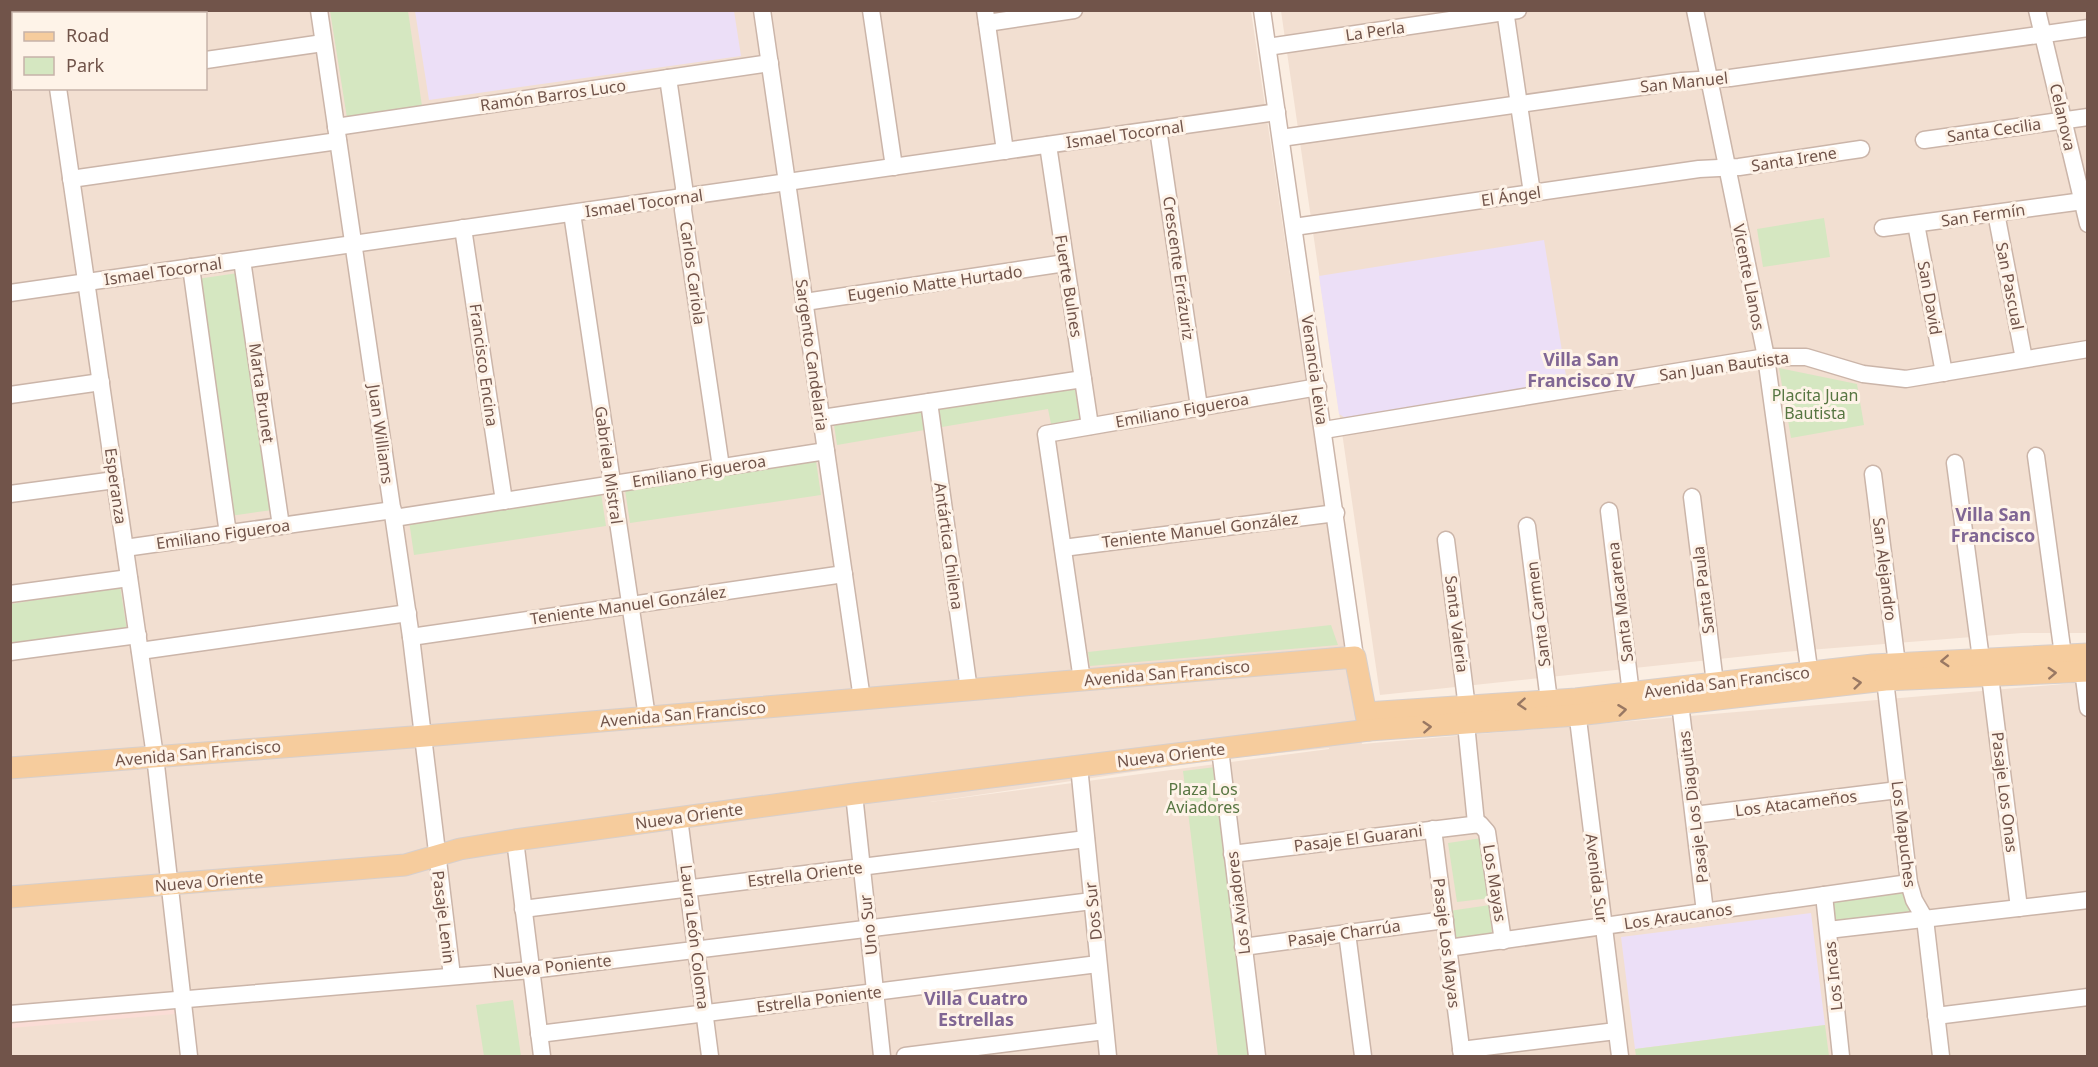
<svg xmlns="http://www.w3.org/2000/svg" width="2098" height="1067" font-family="'Noto Sans',sans-serif">
<style>
.residential{fill:#f2dfd1;fill-rule:evenodd}
.commercial{fill:#fbddd6}
.education{fill:#ecdff7}
.green{fill:#d5e7c1}
.lines{fill:none;stroke-linecap:round;stroke-linejoin:round}
.minor-casing{stroke:#cbb5a9;stroke-width:19}
.major-casing{stroke:#d7cfcc;stroke-width:23}
.minor{stroke:#fff;stroke-width:16}
.major{stroke:#f6cc9d;stroke-width:21}
.oneway{stroke:#997863}
.labels{text-anchor:middle;stroke-width:6;stroke-linejoin:round;paint-order:stroke}
.street-label{font-size:16px;fill:#71544a;stroke:#fef3e8}
.park-label{font-size:16px;fill:#577642;stroke:#fef3e8}
.neighbourhood-label{font-size:18px;font-weight:bold;fill:#806694;stroke:#fef3e8}
</style>
<rect width="100%" height="100%" fill="#fbeee2"/>
<g class="residential">
<path d="M10,11H1251L1309,403L1362,744L2087,682V1056H11ZM14,14H206V88H14ZM1329,748V749L930,802L1213,760Z"/>
<polygon points="1281,11 2087,11 2087,633 2022,633 1784,652 1380,695"/>
</g>
<polygon class="commercial" points="173,992 175,1014 11,1028 11,1005"/>
<g class="education">
<polygon points="415,11 734,11 741,56 429,100"/>
<polygon points="1544,240 1567,382 1347,419 1339,414 1319,276"/>
<polygon points="1811,913 1825,1025 1635,1049 1621,937"/>
</g>
<g class="green">
<polygon points="330,11 408,11 422,106 347,118"/>
<polygon points="1824,218 1830,257 1763,267 1757,229"/>
<polygon points="238,273 272,510 230,516 197,279"/>
<polygon points="1779,368 1857,384 1864,425 1791,438"/>
<polygon points="1074,384 1080,419 1051,424 1048,409 837,445 834,425"/>
<polygon points="816,461 821,495 630,523 625,490"/>
<polygon points="601,493 606,526 414,555 409,521"/>
<polygon points="120,586 127,630 11,648 11,604"/>
<polygon points="1331,625 1338,645 1090,666 1088,652"/>
<polygon points="1216,767 1250,1056 1218,1056 1183,771"/>
<polygon points="1482,838 1490,898 1457,902 1448,843"/>
<polygon points="1904,888 1919,916 1831,926 1828,898"/>
<polygon points="1490,905 1492,935 1453,940 1449,911"/>
<polygon points="513,1000 521,1056 484,1056 476,1005"/>
<polygon points="1825,1025 1829,1056 1636,1056 1635,1049"/>
</g>
<g class="lines">
<g class="minor-casing">
<g id="minor">
<polyline points="46,10 47,14"/>
<polyline points="319,10 411,637 452,976"/>
<polyline points="762,10 862,699"/>
<polyline points="871,10 894,167"/>
<polyline points="985,10 1005,151"/>
<polyline points="1262,10 1355,657"/>
<polyline points="1505,10 1532,193"/>
<polyline points="1695,10 1766,357 1811,683"/>
<polyline points="2037,10 2088,224"/>
<polyline points="987,23 1074,10"/>
<polyline points="10,37 14,37"/>
<polyline points="1268,47 1518,10"/>
<polyline points="206,60 323,43"/>
<polyline points="668,78 684,187 683,210 721,467"/>
<polyline points="58,88 155,756 189,1056"/>
<polyline points="336,127 770,63"/>
<polyline points="1158,129 1199,407"/>
<polyline points="1281,138 1682,81 1730,78 2088,28"/>
<polyline points="1924,140 2088,117"/>
<polyline points="1048,145 1090,426"/>
<polyline points="71,179 338,141"/>
<polyline points="572,213 647,717"/>
<polyline points="1996,213 2024,359"/>
<polyline points="1916,224 1944,373"/>
<polyline points="1294,227 1699,169 1739,167 1861,149"/>
<polyline points="463,228 504,501"/>
<polyline points="1883,228 2083,201"/>
<polyline points="242,260 281,526"/>
<polyline points="191,267 228,534"/>
<polyline points="10,293 1277,112"/>
<polyline points="805,302 1065,263"/>
<polyline points="10,395 101,382"/>
<polyline points="929,402 969,690"/>
<polyline points="822,418 1083,379"/>
<polyline points="1324,430 1766,357 1806,357 1863,374 1906,379 2088,349"/>
<polyline points="2036,456 2063,655"/>
<polyline points="1955,463 1981,659"/>
<polyline points="1873,474 1897,664"/>
<polyline points="10,494 115,480"/>
<polyline points="1692,497 1715,683"/>
<polyline points="1609,511 1631,694"/>
<polyline points="394,518 826,451"/>
<polyline points="1527,526 1549,701"/>
<polyline points="1446,540 1467,708"/>
<polyline points="125,548 393,510"/>
<polyline points="1063,548 1336,513"/>
<polyline points="10,594 129,578"/>
<polyline points="411,637 844,574"/>
<polyline points="140,651 408,613"/>
<polyline points="10,652 138,635"/>
<polyline points="2083,671 2088,708"/>
<polyline points="1990,676 2019,908"/>
<polyline points="1082,680 1046,434 1318,387"/>
<polyline points="1885,680 1909,883 1914,900 1925,919 1941,1056"/>
<polyline points="1576,703 1620,1056"/>
<polyline points="1680,703 1705,912"/>
<polyline points="1466,724 1476,823"/>
<polyline points="1220,749 1257,1056"/>
<polyline points="1079,766 1108,1056"/>
<polyline points="854,794 882,1056"/>
<polyline points="1694,815 1898,790"/>
<polyline points="679,818 710,1056"/>
<polyline points="1433,829 1462,1056"/>
<polyline points="515,840 542,1056"/>
<polyline points="1232,854 1480,824 1487,832 1503,941"/>
<polyline points="1824,895 1841,1056"/>
<polyline points="523,909 1086,839"/>
<polyline points="1828,930 2088,900"/>
<polyline points="1347,933 1363,1056"/>
<polyline points="1243,947 1445,920"/>
<polyline points="1448,948 1909,883"/>
<polyline points="10,1014 531,970 1092,901"/>
<polyline points="1936,1016 2088,997"/>
<polyline points="539,1034 1098,964"/>
<polyline points="1461,1050 1616,1031"/>
<polyline points="905,1056 1105,1031"/>
</g>
</g>
<g class="major-casing">
<g id="major">
<polyline points="1366,713 1576,699 1873,665 2088,654"/>
<polyline points="10,768 425,736 1355,657 1369,730"/>
<polyline points="10,897 405,865 460,849 515,840 854,794 1369,730 1577,715 1885,680 2088,671"/>
</g>
</g>
<use href="#minor" class="minor"/>
<use href="#major" class="major"/>
</g>
<defs><path id="oneway-chevron" d="M-2-3.5L2.5 0L-2 3.5" fill="none" stroke-width="1.6" stroke-linecap="round" stroke-linejoin="round" transform="scale(1.5)"/></defs>
<g class="oneway">
<use href="#oneway-chevron" transform="translate(1945 661) rotate(177)"/>
<use href="#oneway-chevron" transform="translate(2052 673) rotate(-3)"/>
<use href="#oneway-chevron" transform="translate(1857 683) rotate(-6)"/>
<use href="#oneway-chevron" transform="translate(1522 704) rotate(176)"/>
<use href="#oneway-chevron" transform="translate(1622 710) rotate(-7)"/>
<use href="#oneway-chevron" transform="translate(1427 727) rotate(-4)"/>
</g>
<g class="labels">
<g class="street-label">
<text transform="translate(1375 31) rotate(-8)" y="6">La Perla</text>
<text transform="translate(1684 82) rotate(-6)" y="6">San Manuel</text>
<text transform="translate(553 95) rotate(-8)" y="6">Ramón Barros Luco</text>
<text transform="translate(2063 117) rotate(77)" y="6">Celanova</text>
<text transform="translate(1994 130) rotate(-8)" y="6">Santa Cecilia</text>
<text transform="translate(1125 134) rotate(-8)" y="6">Ismael Tocornal</text>
<text transform="translate(1794 159) rotate(-9)" y="6">Santa Irene</text>
<text transform="translate(1511 196) rotate(-8)" y="6">El Ángel</text>
<text transform="translate(644 203) rotate(-8)" y="6">Ismael Tocornal</text>
<text transform="translate(1983 215) rotate(-8)" y="6">San Fermín</text>
<text transform="translate(1179 268) rotate(82)" y="6">Crescente Errázuriz</text>
<text transform="translate(163 271) rotate(-8)" y="6">Ismael Tocornal</text>
<text transform="translate(693 273) rotate(82)" y="6">Carlos Cariola</text>
<text transform="translate(1749 277) rotate(79)" y="6">Vicente Llanos</text>
<text transform="translate(935 283) rotate(-8)" y="6">Eugenio Matte Hurtado</text>
<text transform="translate(1069 286) rotate(81)" y="6">Fuerte Bulnes</text>
<text transform="translate(2010 286) rotate(79)" y="6">San Pascual</text>
<text transform="translate(1930 298) rotate(80)" y="6">San David</text>
<text transform="translate(812 355) rotate(82)" y="6">Sargento Candelaria</text>
<text transform="translate(484 365) rotate(82)" y="6">Francisco Encina</text>
<text transform="translate(1724 366) rotate(-8)" y="6">San Juan Bautista</text>
<text transform="translate(1315 370) rotate(82)" y="6">Venancia Leiva</text>
<text transform="translate(262 393) rotate(82)" y="6">Marta Brunet</text>
<text transform="translate(1182 410) rotate(-10)" y="6">Emiliano Figueroa</text>
<text transform="translate(381 434) rotate(82)" y="6">Juan Williams</text>
<text transform="translate(609 465) rotate(82)" y="6">Gabriela Mistral</text>
<text transform="translate(699 471) rotate(-9)" y="6">Emiliano Figueroa</text>
<text transform="translate(116 486) rotate(82)" y="6">Esperanza</text>
<text transform="translate(1200 530) rotate(-7)" y="6">Teniente Manuel González</text>
<text transform="translate(223 534) rotate(-8)" y="6">Emiliano Figueroa</text>
<text transform="translate(949 546) rotate(82)" y="6">Antártica Chilena</text>
<text transform="translate(1885 569) rotate(83)" y="6">San Alejandro</text>
<text transform="translate(1703 590) rotate(-97)" y="6">Santa Paula</text>
<text transform="translate(1620 602) rotate(-97)" y="6">Santa Macarena</text>
<text transform="translate(628 605) rotate(-8)" y="6">Teniente Manuel González</text>
<text transform="translate(1538 614) rotate(-97)" y="6">Santa Carmen</text>
<text transform="translate(1457 624) rotate(83)" y="6">Santa Valeria</text>
<text transform="translate(1167 673) rotate(-5)" y="6">Avenida San Francisco</text>
<text transform="translate(1727 682) rotate(-7)" y="6">Avenida San Francisco</text>
<text transform="translate(683 714) rotate(-5)" y="6">Avenida San Francisco</text>
<text transform="translate(198 753) rotate(-5)" y="6">Avenida San Francisco</text>
<text transform="translate(1171 755) rotate(-7)" y="6">Nueva Oriente</text>
<text transform="translate(2005 792) rotate(83)" y="6">Pasaje Los Onas</text>
<text transform="translate(1796 803) rotate(-7)" y="6">Los Atacameños</text>
<text transform="translate(1693 807) rotate(-97)" y="6">Pasaje Los Diaguitas</text>
<text transform="translate(689 816) rotate(-8)" y="6">Nueva Oriente</text>
<text transform="translate(1904 834) rotate(83)" y="6">Los Mapuches</text>
<text transform="translate(1358 838) rotate(-7)" y="6">Pasaje El Guarani</text>
<text transform="translate(805 874) rotate(-7)" y="6">Estrella Oriente</text>
<text transform="translate(1597 878) rotate(83)" y="6">Avenida Sur</text>
<text transform="translate(209 881) rotate(-5)" y="6">Nueva Oriente</text>
<text transform="translate(1495 883) rotate(81)" y="6">Los Mayas</text>
<text transform="translate(1238 903) rotate(-97)" y="6">Los Aviadores</text>
<text transform="translate(1093 911) rotate(-96)" y="6">Dos Sur</text>
<text transform="translate(1678 916) rotate(-8)" y="6">Los Araucanos</text>
<text transform="translate(444 917) rotate(83)" y="6">Pasaje Lenin</text>
<text transform="translate(868 925) rotate(-96)" y="6">Uno Sur</text>
<text transform="translate(1344 933) rotate(-8)" y="6">Pasaje Charrúa</text>
<text transform="translate(695 937) rotate(83)" y="6">Laura León Coloma</text>
<text transform="translate(1447 943) rotate(83)" y="6">Pasaje Los Mayas</text>
<text transform="translate(552 966) rotate(-6)" y="6">Nueva Poniente</text>
<text transform="translate(1833 976) rotate(-96)" y="6">Los Incas</text>
<text transform="translate(819 999) rotate(-7)" y="6">Estrella Poniente</text>
</g>
<g class="park-label">
<text x="1815" y="401">Placita Juan<tspan x="1815" dy="18">Bautista</tspan></text>
<text x="1203" y="795">Plaza Los<tspan x="1203" dy="18">Aviadores</tspan></text>
</g>
<g class="neighbourhood-label">
<text x="1581" y="366">Villa San<tspan x="1581" dy="21">Francisco IV</tspan></text>
<text x="1993" y="521">Villa San<tspan x="1993" dy="21">Francisco</tspan></text>
<text x="976" y="1005">Villa Cuatro<tspan x="976" dy="21">Estrellas</tspan></text>
</g>
</g>
<rect width="2098" height="1067" fill="none" stroke="#71544a" stroke-width="24"/>
<rect x="12" y="12" width="195" height="78" fill="#fef3e8" stroke="#c6b3a9" stroke-width="1.5"/>
<rect x="24" y="32" width="30" height="9" fill="#f6cc9d" stroke="#c6b3a9" stroke-width="1.5"/>
<text x="66" y="42" font-size="18" fill="#71544a">Road</text>
<rect x="24" y="57" width="30" height="18" fill="#d5e7c1" stroke="#c6b3a9" stroke-width="1.5"/>
<text x="66" y="72" font-size="18" fill="#71544a">Park</text>
</svg>
